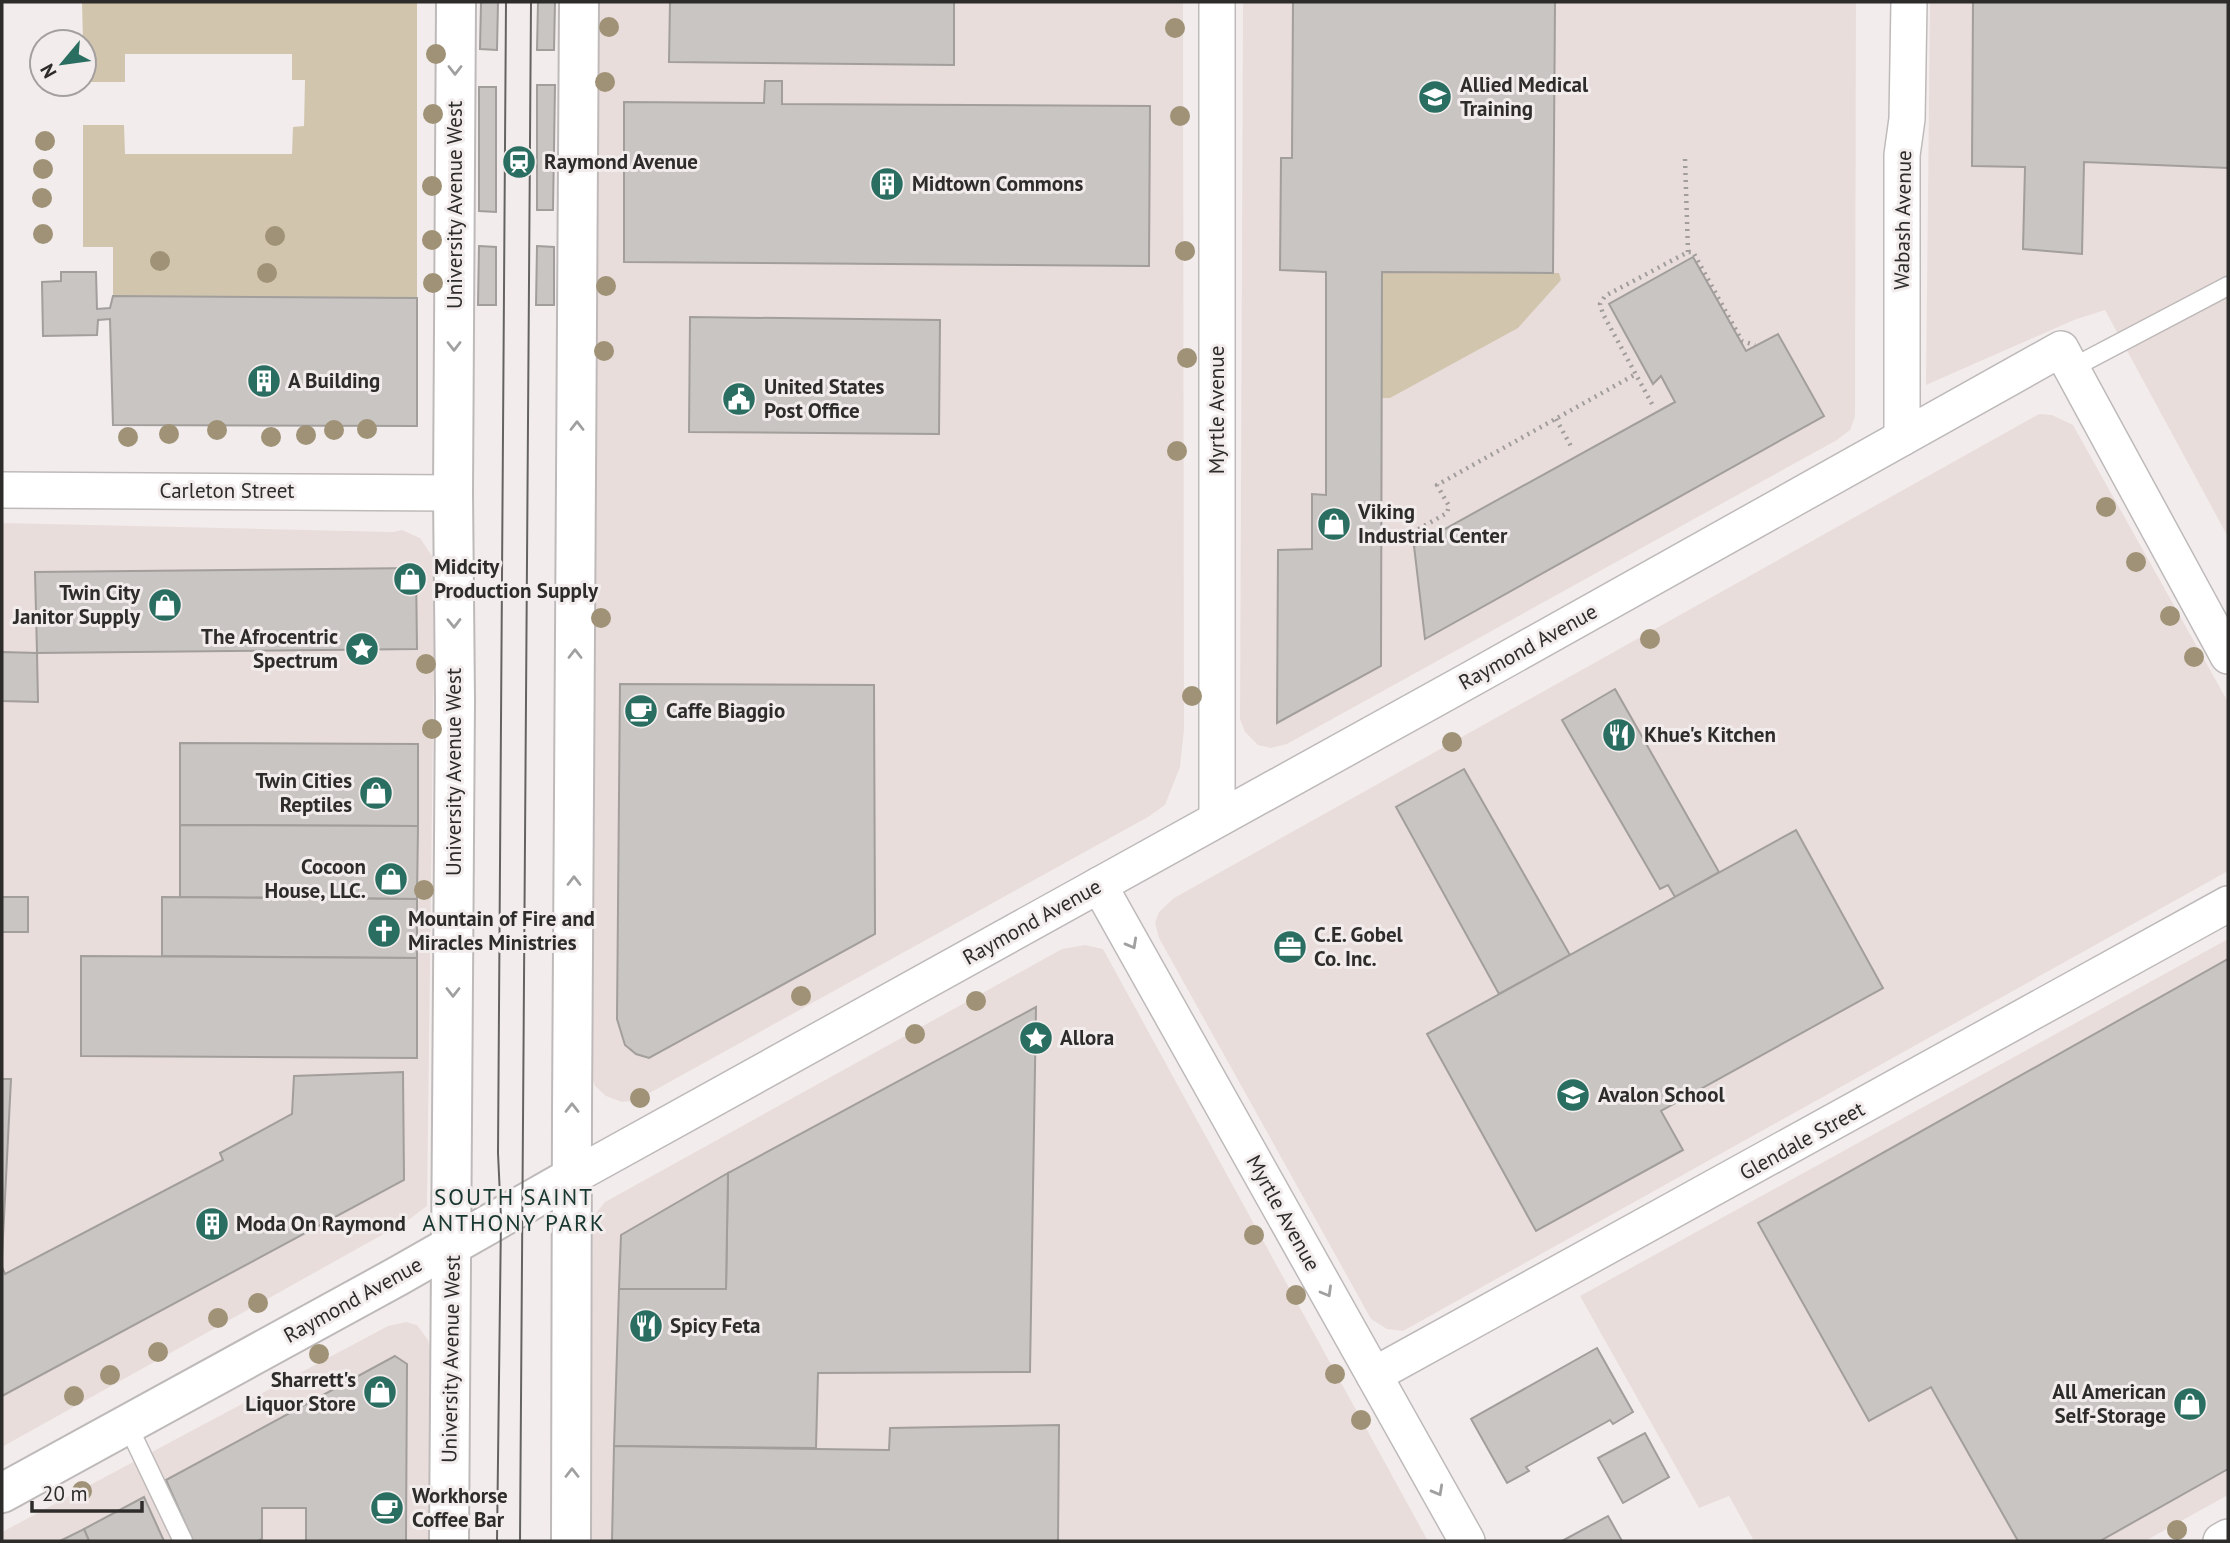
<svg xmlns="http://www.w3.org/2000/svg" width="2230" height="1543" font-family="'PT Sans',sans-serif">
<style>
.built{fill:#e9dddb}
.green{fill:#d1c6ad}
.building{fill:#c9c5c3;stroke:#a19e9c;stroke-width:2}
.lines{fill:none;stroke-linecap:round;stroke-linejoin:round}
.lane-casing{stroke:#bfbaba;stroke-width:21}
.street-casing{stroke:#bfbaba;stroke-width:38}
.secondary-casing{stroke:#bfbaba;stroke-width:42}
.path{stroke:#a09d9c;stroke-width:4.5;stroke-dasharray:2 5;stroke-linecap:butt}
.lane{stroke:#fff;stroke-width:18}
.street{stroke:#fff;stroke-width:35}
.secondary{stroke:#fff;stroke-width:38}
.tram{stroke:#656362;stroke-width:2}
.tree{fill:#9f9276}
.oneway{stroke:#a0a0a0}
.labels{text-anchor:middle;stroke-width:6;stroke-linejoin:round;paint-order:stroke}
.poi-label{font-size:21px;font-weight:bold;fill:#2d2c2b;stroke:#f2edec;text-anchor:start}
.street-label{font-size:21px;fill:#2d2c2b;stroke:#f2edec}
.neighbourhood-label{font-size:23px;letter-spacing:2px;fill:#16362f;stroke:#f2edec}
</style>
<rect width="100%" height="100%" fill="#f2edec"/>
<g class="built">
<polygon points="596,2 1183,2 1184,729 1180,767 1165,805 1148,817 637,1100 622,1102 606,1096 595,1086 591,1075"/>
<polygon points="1243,2 1856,2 1855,417 1850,430 1837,440 1287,744 1271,748 1258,745 1245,732 1240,719"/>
<polygon points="1930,2 2228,2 2228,537 2105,310 2074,320 1926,385"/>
<polygon points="2039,414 2052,415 2073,425 2228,702 2228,871 1403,1331 1387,1329 1371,1319 1159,938 1155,923 1159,912 1174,898"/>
<polygon points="2,523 393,532 402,530 420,538 432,556 435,570 427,1206 407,1221 2,1447"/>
<polygon points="2228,939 2228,1495 2145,1541 1754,1541 1729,1496 1699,1508 1580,1296"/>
<polygon points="1085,945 1103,949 1428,1541 590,1541 593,1217 605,1202 1062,949"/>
<polygon points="406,1322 417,1325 428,1340 431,1352 430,1541 2,1541 2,1532 388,1326"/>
</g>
<g class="green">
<polygon points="82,2 417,2 417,298 113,296 113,247 83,247 83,125 124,125 125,154 292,154 293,127 304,126 305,80 292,80 292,54 125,54 125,82 84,82"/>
<polygon points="1382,272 1559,273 1561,280 1518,328 1390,398 1382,398"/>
</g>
<g class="building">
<polygon points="481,2 498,2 497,50 480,49"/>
<polygon points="538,2 555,2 554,50 537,50"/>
<polygon points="670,2 954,2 954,65 669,62"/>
<polygon points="1293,2 1555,2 1553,273 1382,272 1381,666 1277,723 1278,550 1312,549 1312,494 1326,495 1326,272 1280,270 1281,158 1292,158"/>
<polygon points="1973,2 2228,2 2228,168 2084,162 2082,254 2023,249 2025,167 1972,166"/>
<polygon points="765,81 782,81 782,104 1150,106 1149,266 624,262 624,102 764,103"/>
<polygon points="537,85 555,85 553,210 537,210"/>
<polygon points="479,87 496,87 496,212 479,211"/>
<polygon points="479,246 496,247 496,305 478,305"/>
<polygon points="537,246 554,247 554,305 536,305"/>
<polygon points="1693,257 1746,351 1778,334 1824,416 1425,639 1414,546 1675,402 1661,376 1653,384 1609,304"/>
<polygon points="61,272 96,272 97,309 110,308 113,296 417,298 417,426 113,425 110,319 98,320 97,335 43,336 42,282 61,281"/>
<polygon points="690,317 940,320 939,434 689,432"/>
<polygon points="416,568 417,649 37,653 35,572"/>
<polygon points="2,652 37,653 38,702 2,701"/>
<polygon points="620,684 874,685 875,934 649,1058 636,1054 625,1045 617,1019"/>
<polygon points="1615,689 1719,872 1675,897 1668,885 1660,889 1562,720"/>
<polygon points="180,743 418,744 418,826 180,825"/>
<polygon points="1464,769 1570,955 1499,994 1396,807"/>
<polygon points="180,825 418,826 417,899 180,897"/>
<polygon points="1796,830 1883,988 1661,1111 1683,1150 1536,1231 1427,1034"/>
<rect x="2" y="897" width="26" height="35"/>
<polygon points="162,897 417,899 417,958 162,956"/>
<polygon points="81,956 417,958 417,1058 81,1056"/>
<polygon points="2228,959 2228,1469 2100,1541 2018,1541 1931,1387 1869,1421 1758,1223"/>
<polygon points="1036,1007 1030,1372 818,1373 816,1448 614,1446 619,1289 726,1289 728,1173"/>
<polygon points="403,1072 404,1180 2,1396 2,1267 5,1274 223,1160 220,1153 292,1114 294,1076"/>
<polygon points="2,1079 11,1079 2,1257"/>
<polygon points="728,1173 726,1289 619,1289 621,1235"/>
<polygon points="1597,1348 1633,1412 1613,1424 1610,1420 1526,1467 1529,1471 1507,1483 1471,1419"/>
<polygon points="395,1356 407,1364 406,1541 306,1541 306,1508 262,1508 262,1539 258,1541 193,1541 166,1480"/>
<polygon points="1059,1425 1058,1541 612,1541 614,1446 889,1450 890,1428"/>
<polygon points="1645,1433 1669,1477 1623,1503 1598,1458"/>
<polygon points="144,1497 164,1541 89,1541 84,1529"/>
<polygon points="1608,1516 1622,1541 1562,1541"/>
<polygon points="84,1529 89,1541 60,1541"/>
</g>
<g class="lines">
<g class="lane-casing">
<g id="lane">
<polyline points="2072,368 2228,286"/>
<polyline points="127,1424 183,1541"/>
</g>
</g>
<g class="street-casing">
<g id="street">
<polyline points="1217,2 1217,818"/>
<polyline points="1902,438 1902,155 1907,119 1909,2"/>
<polyline points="2,490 453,493"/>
<polyline points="1099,885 1467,1541"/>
<polyline points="572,1177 1473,678 2061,349 2228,656"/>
<polyline points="1374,1375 2228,904"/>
<polyline points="2221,1541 2228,1537"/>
</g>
</g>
<g class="secondary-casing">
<g id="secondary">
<polyline points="2,1493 398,1276 572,1177"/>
<polyline points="449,1541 455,700 453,493 456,2"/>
<polyline points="571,1541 572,1110 579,2"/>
</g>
</g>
<g class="path">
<polyline points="1685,159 1688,252"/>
<polyline points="1652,404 1603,314 1600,304 1605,296 1688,252 1693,252 1742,341 1755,345"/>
<polyline points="1556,419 1572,448"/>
<polyline points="1394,543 1447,513 1449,506 1437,485 1636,374"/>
</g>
<use href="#lane" class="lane"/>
<use href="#street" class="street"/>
<use href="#secondary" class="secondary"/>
<g class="tram">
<polyline points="497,1541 501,1218 498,1153 506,2"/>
<polyline points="520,1541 531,2"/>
</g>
</g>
<g class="tree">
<circle cx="609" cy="27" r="10"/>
<circle cx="1175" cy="28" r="10"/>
<circle cx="436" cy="54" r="10"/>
<circle cx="605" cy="82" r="10"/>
<circle cx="433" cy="114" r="10"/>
<circle cx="1180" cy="116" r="10"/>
<circle cx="45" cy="141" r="10"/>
<circle cx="43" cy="169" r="10"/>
<circle cx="432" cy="186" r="10"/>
<circle cx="42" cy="198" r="10"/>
<circle cx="43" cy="234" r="10"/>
<circle cx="275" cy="236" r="10"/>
<circle cx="432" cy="240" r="10"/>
<circle cx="1185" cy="251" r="10"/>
<circle cx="160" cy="261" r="10"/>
<circle cx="267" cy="273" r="10"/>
<circle cx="433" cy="283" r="10"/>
<circle cx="606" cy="286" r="10"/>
<circle cx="604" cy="351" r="10"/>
<circle cx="1187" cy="358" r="10"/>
<circle cx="367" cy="429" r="10"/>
<circle cx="217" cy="430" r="10"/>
<circle cx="334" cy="430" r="10"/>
<circle cx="169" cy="434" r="10"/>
<circle cx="306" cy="435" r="10"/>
<circle cx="128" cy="437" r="10"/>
<circle cx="271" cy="437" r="10"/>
<circle cx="1177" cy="451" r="10"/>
<circle cx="2106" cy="507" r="10"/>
<circle cx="2136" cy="562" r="10"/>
<circle cx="2170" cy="616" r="10"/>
<circle cx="601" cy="618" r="10"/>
<circle cx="1650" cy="639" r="10"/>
<circle cx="2194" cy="657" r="10"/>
<circle cx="426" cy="664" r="10"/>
<circle cx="1192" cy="696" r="10"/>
<circle cx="432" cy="729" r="10"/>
<circle cx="1452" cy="742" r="10"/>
<circle cx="424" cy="890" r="10"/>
<circle cx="801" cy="996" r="10"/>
<circle cx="976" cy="1001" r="10"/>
<circle cx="915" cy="1034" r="10"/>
<circle cx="640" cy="1098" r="10"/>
<circle cx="1254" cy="1235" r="10"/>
<circle cx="1296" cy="1295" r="10"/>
<circle cx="258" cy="1303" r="10"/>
<circle cx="218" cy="1318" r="10"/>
<circle cx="158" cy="1352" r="10"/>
<circle cx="319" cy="1354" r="10"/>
<circle cx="1335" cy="1374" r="10"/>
<circle cx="110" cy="1375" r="10"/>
<circle cx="74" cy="1396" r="10"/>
<circle cx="1361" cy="1420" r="10"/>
<circle cx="82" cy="1491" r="10"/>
<circle cx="2177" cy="1530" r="10"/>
</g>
<defs><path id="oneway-chevron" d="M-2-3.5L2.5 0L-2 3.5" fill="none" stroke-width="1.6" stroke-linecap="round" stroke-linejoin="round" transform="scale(1.75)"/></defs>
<g class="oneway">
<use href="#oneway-chevron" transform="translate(455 70) rotate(90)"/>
<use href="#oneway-chevron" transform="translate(454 346) rotate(90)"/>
<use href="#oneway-chevron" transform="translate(577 426) rotate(-90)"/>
<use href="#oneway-chevron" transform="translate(454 623) rotate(89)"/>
<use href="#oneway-chevron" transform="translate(575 654) rotate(-90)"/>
<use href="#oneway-chevron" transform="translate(574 881) rotate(-90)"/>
<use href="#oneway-chevron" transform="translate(1132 944) rotate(61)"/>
<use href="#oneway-chevron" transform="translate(453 992) rotate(90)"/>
<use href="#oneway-chevron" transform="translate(572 1108) rotate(-90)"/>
<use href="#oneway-chevron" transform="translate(1327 1292) rotate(60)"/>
<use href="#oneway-chevron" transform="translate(572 1473) rotate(-90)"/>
<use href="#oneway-chevron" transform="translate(1438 1491) rotate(61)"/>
</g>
<defs>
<g id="school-disc" transform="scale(1.75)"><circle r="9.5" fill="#2a6e61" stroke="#f2edec"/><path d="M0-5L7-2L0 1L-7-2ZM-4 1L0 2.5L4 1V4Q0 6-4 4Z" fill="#fff"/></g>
<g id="station-disc" transform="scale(1.75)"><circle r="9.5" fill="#2a6e61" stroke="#f2edec"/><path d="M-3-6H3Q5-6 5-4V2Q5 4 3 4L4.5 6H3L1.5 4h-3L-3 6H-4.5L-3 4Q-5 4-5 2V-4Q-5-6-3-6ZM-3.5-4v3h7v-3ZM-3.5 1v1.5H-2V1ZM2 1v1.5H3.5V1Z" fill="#fff"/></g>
<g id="building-disc" transform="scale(1.75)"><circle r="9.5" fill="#2a6e61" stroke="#f2edec"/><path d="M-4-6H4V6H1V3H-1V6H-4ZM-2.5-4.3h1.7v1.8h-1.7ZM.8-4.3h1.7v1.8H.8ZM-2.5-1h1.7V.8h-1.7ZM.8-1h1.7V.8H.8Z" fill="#fff"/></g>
<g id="civic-disc" transform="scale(1.75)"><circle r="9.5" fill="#2a6e61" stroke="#f2edec"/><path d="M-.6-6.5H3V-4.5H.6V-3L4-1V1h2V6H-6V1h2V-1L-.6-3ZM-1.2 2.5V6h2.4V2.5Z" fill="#fff"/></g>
<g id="shop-disc" transform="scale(1.75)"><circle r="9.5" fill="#2a6e61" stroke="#f2edec"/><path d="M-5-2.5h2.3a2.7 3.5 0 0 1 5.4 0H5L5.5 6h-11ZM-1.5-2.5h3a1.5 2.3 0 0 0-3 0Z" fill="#fff"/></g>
<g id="sight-disc" transform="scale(1.75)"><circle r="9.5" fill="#2a6e61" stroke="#f2edec"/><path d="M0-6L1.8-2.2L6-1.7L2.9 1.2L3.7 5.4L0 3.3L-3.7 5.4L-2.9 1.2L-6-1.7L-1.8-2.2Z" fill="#fff"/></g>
<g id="cafe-disc" transform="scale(1.75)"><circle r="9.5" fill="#2a6e61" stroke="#f2edec"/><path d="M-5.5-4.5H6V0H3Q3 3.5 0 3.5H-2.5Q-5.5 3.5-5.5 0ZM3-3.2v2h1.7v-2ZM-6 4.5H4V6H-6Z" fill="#fff"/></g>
<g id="restaurant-disc" transform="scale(1.75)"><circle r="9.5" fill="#2a6e61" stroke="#f2edec"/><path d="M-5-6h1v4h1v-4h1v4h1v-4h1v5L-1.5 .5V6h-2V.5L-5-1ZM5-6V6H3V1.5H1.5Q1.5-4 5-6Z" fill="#fff"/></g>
<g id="church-disc" transform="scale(1.75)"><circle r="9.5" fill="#2a6e61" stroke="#f2edec"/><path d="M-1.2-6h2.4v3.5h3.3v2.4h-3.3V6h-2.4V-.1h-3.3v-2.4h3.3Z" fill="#fff"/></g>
<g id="office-disc" transform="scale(1.75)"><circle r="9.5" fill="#2a6e61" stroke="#f2edec"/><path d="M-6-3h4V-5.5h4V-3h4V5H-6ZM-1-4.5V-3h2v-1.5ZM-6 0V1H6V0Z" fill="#fff"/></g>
</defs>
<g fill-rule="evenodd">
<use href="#school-disc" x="1435" y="97"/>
<use href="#station-disc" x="519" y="162"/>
<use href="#building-disc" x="887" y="184"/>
<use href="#building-disc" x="264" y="381"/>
<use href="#civic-disc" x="739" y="399"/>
<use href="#shop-disc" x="1334" y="524"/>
<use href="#shop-disc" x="410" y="579"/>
<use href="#shop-disc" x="165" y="605"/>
<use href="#sight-disc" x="362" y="649"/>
<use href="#cafe-disc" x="641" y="711"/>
<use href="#restaurant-disc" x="1619" y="735"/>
<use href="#shop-disc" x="376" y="793"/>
<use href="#shop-disc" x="391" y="879"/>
<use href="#church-disc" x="384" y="931"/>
<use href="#office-disc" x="1290" y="947"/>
<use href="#sight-disc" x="1036" y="1038"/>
<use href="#school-disc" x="1573" y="1095"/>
<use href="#building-disc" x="212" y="1224"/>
<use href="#restaurant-disc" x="646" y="1326"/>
<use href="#shop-disc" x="380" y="1392"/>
<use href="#shop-disc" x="2190" y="1404"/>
<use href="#cafe-disc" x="387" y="1508"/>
</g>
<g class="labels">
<g class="poi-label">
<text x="1460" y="92">Allied Medical<tspan x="1460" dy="24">Training</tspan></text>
<text x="544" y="169">Raymond Avenue</text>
<text x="912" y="191">Midtown Commons</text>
<text x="288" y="388">A Building</text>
<text x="764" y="394">United States<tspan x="764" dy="24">Post Office</tspan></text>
<text x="1358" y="519">Viking<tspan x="1358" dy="24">Industrial Center</tspan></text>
<text x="434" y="574">Midcity<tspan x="434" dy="24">Production Supply</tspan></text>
<text x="140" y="600" text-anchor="end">Twin City<tspan x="140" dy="24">Janitor Supply</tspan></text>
<text x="338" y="644" text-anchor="end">The Afrocentric<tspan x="338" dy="24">Spectrum</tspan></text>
<text x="666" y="718">Caffe Biaggio</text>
<text x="1644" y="742">Khue's Kitchen</text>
<text x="352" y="788" text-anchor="end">Twin Cities<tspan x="352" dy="24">Reptiles</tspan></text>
<text x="366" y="874" text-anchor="end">Cocoon<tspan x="366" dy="24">House, LLC.</tspan></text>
<text x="408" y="926">Mountain of Fire and<tspan x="408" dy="24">Miracles Ministries</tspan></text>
<text x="1314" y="942">C.E. Gobel<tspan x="1314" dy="24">Co. Inc.</tspan></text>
<text x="1060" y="1045">Allora</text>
<text x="1598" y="1102">Avalon School</text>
<text x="236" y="1231">Moda On Raymond</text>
<text x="670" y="1333">Spicy Feta</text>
<text x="356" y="1387" text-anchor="end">Sharrett's<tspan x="356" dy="24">Liquor Store</tspan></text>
<text x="2166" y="1399" text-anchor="end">All American<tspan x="2166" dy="24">Self-Storage</tspan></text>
<text x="412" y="1503">Workhorse<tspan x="412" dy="24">Coffee Bar</tspan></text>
</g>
<g class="street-label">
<text transform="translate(455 205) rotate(-90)" y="7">University Avenue West</text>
<text transform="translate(1903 220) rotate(-89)" y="7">Wabash Avenue</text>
<text transform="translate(1217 410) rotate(-90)" y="7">Myrtle Avenue</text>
<text x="227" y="498">Carleton Street</text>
<text transform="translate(1528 647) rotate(-29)" y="7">Raymond Avenue</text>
<text transform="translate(454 772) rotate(-90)" y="7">University Avenue West</text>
<text transform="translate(1032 922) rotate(-29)" y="7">Raymond Avenue</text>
<text transform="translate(1802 1141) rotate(-29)" y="7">Glendale Street</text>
<text transform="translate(1283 1213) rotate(61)" y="7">Myrtle Avenue</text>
<text transform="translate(353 1300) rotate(-29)" y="7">Raymond Avenue</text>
<text transform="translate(451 1359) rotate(-89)" y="7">University Avenue West</text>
</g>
<g class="neighbourhood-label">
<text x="514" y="1205">SOUTH SAINT<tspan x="514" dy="26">ANTHONY PARK</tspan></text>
</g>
</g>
<rect width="2230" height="1543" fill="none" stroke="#2d2c2b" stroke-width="7"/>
<g transform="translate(63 63) rotate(241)"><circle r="33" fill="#f2edec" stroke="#a3a09f" stroke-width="2"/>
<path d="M0-5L12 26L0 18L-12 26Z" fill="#2a6e61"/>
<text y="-10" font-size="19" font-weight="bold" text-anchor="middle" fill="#2d2c2b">N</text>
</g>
<path d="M32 1501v10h110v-10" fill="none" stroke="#2d2c2b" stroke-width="3.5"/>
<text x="42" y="1501" font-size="21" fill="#2d2c2b" stroke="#f2edec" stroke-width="5" paint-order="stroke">20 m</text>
</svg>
